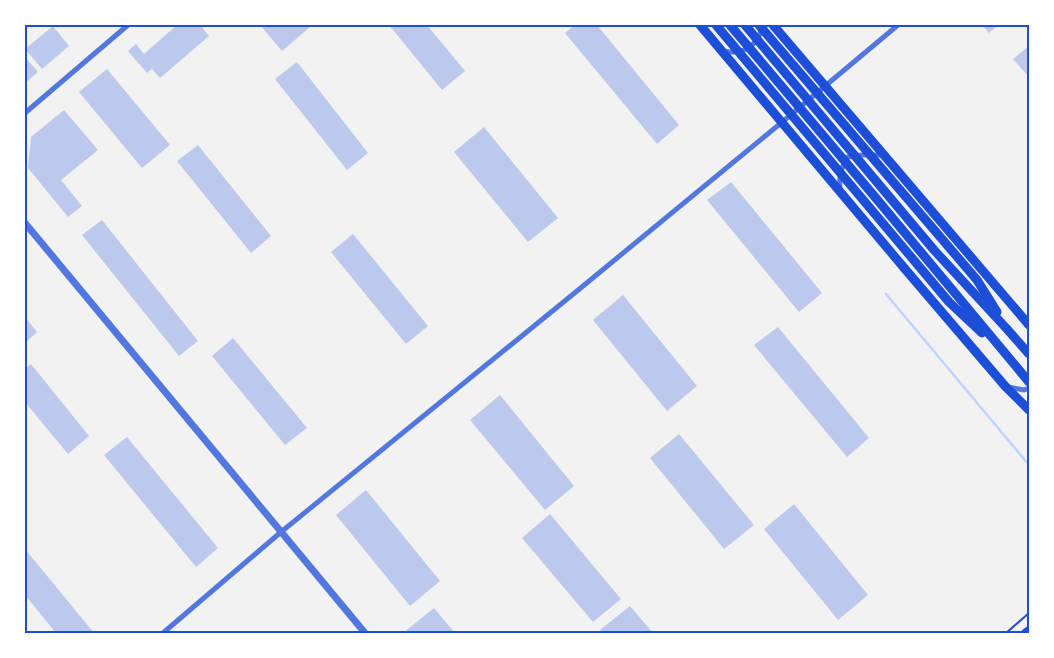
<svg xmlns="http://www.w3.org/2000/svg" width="1054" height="658" font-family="'Varela Round',sans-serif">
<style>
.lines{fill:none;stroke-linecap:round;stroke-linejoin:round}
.stream{stroke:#bfd3fe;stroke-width:2.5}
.building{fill:#bdc9ec}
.path{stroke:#1d4ed8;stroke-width:2}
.minor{stroke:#5277de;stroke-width:5}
.tertiary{stroke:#5277de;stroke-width:7}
.secondary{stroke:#1d4ed8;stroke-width:8}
.primary{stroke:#1d4ed8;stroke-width:9}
.trunk{stroke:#1d4ed8;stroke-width:9}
.neatline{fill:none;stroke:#1d4ed8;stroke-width:2}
</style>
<rect width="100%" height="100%" fill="#f2f2f2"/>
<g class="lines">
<polyline class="stream" points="886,294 1029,465"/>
</g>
<g class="building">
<polygon points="177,25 203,25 201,26 209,36 160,78 152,69 147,73 128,51 136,44 144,54"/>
<polygon points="260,25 308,25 310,27 282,51"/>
<polygon points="389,25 427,25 465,71 442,90"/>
<polygon points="575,25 597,25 679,125 657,144 565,33"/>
<polygon points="982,25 998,25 989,33"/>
<polygon points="53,26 69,46 42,69 25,49"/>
<polygon points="1029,46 1029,77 1013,59"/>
<polygon points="25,57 38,72 25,83"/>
<polygon points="297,62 368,153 347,170 275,79"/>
<polygon points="107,69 170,145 142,168 79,92"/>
<polygon points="64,110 98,150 61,180 82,206 68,217 28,168 31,137"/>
<polygon points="484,127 558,218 528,242 454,152"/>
<polygon points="198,145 271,236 251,253 177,161"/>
<polygon points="731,182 822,293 799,312 707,200"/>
<polygon points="102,220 198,341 179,356 82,235"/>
<polygon points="353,234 428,326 406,344 331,252"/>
<polygon points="623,295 697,386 667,411 593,320"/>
<polygon points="25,317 37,332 25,343"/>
<polygon points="778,327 869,438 847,457 754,345"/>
<polygon points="233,338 307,428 285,445 212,356"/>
<polygon points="31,364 89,436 68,454 25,402 25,369"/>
<polygon points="500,395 574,486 545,510 470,420"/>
<polygon points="679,434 754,525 724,549 650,458"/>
<polygon points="127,437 218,548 196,567 104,455"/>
<polygon points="366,490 440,581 410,606 336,515"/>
<polygon points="794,504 868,595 838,620 764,529"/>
<polygon points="550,514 621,599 593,622 522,538"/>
<polygon points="25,549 94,633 56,633 25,595"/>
<polygon points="630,606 653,633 603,633 600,630"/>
<polygon points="434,608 455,633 403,633"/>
</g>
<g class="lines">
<polyline class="path" points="1006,633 1029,613"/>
<g class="minor">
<path d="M723,51C742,55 757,47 762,28"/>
<polyline points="25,113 128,25"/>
<path d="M840,191C839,176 840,169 848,157L862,155H883"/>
<polyline points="1008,387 1024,390 1029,388"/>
<polyline points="163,633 281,532 577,291 781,123 898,25"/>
</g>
<polyline class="tertiary" points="25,223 365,633"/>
<polyline class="secondary" points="1025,633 1029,630"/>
<g class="primary">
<polyline points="700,25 905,269 1005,386 1029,410"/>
<polyline points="773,25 1029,325"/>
</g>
<g class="trunk">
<polyline points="716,25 949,302 982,333"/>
<polyline points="730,25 875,197 1029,382"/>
<polyline points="745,25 934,250 1007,329 1029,354"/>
<polyline points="759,25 977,280 997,312"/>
</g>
</g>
<rect width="1054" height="658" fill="none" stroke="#ffffff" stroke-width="52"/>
<rect x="26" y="26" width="1002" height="606" class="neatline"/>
</svg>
